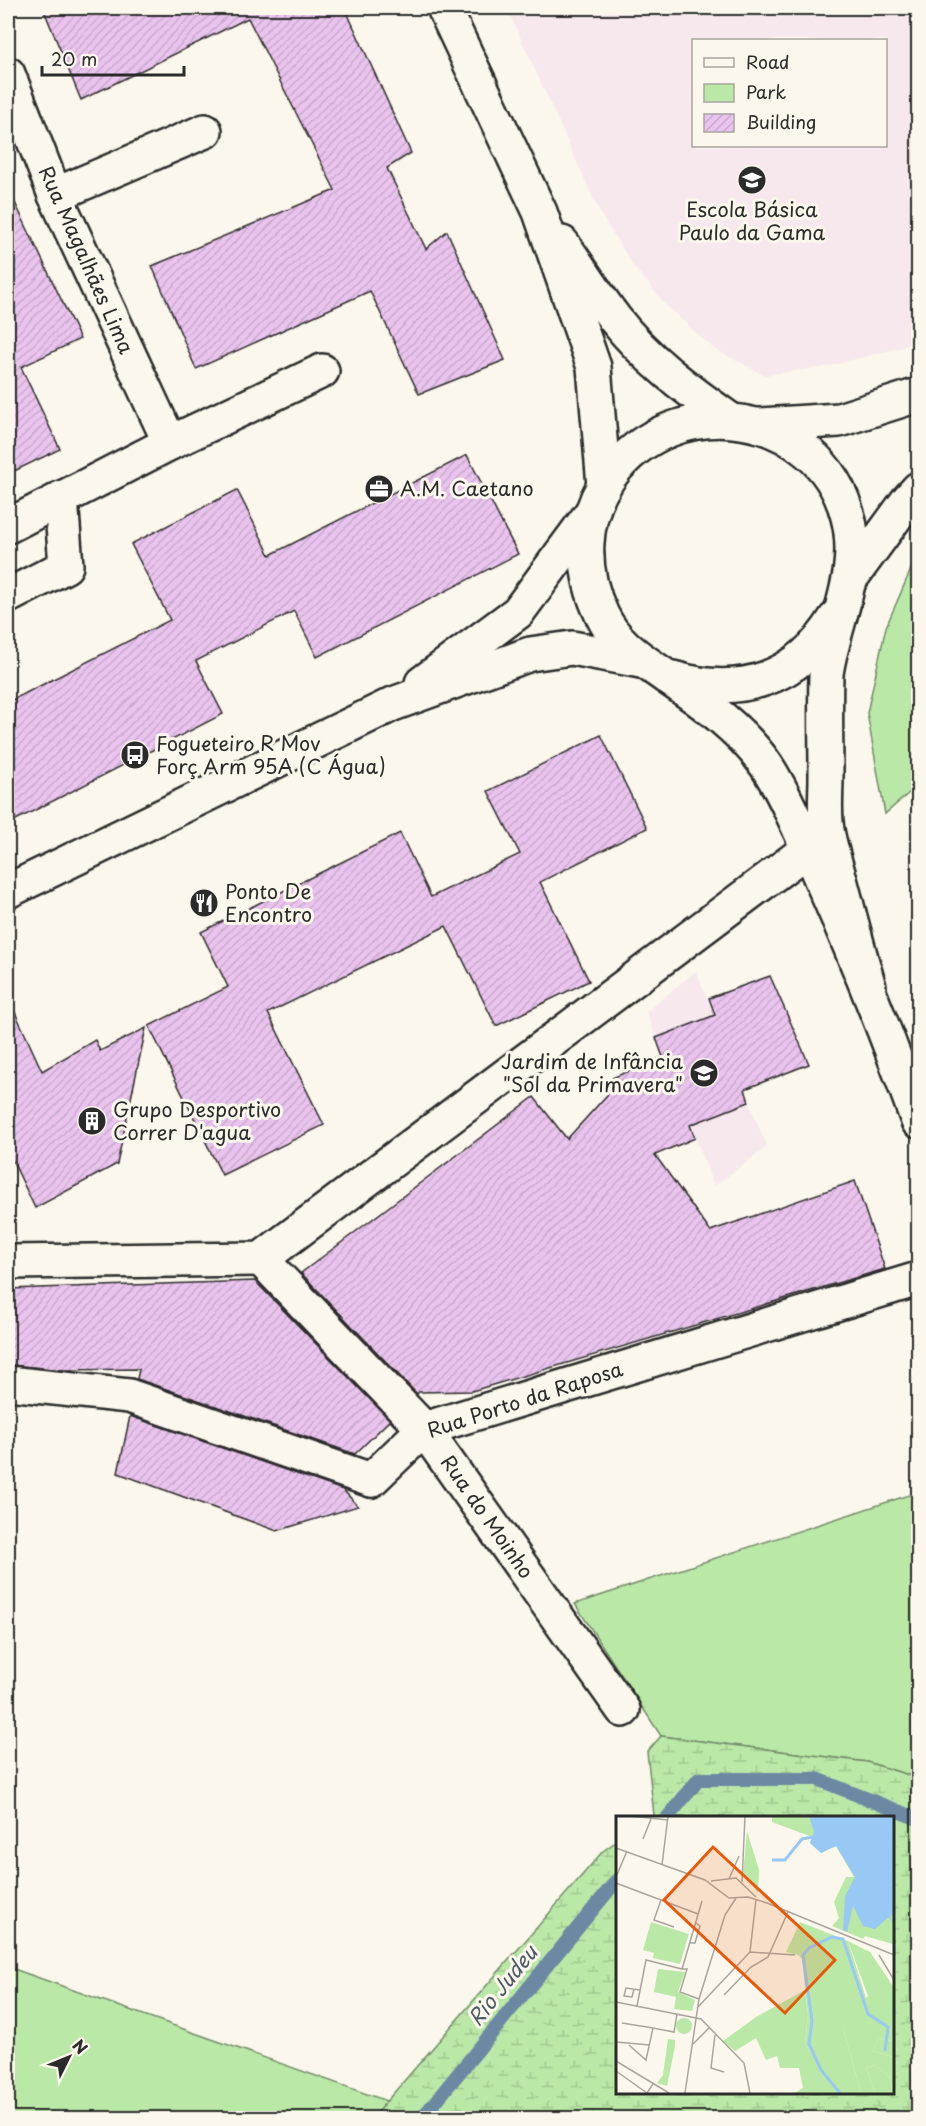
<svg xmlns="http://www.w3.org/2000/svg" width="926" height="2126" font-family="'Playpen Sans',sans-serif">
<style>
.built{fill:#f6e8ed;fill-rule:evenodd}
.green{fill:#bae9a7;stroke:#728a69;stroke-width:1.5}
.wetland{fill:url(#wetland-marsh);stroke:#728a69;stroke-width:1.5}
.lines{fill:none;stroke-linecap:round;stroke-linejoin:round}
.stream{stroke:#6c89a4;stroke-width:14}
.building{fill:url(#building-hatch);stroke:#2b2b2b;stroke-width:1.5}
.minor-casing{stroke:#2b2b2b;stroke-width:38}
.tertiary-casing{stroke:#2b2b2b;stroke-width:38}
.secondary-casing{stroke:#2b2b2b;stroke-width:38}
.minor{stroke:#fbf7ec;stroke-width:33}
.tertiary{stroke:#fbf7ec;stroke-width:33}
.secondary{stroke:#fbf7ec;stroke-width:33}
.labels{text-anchor:middle;stroke-width:6;stroke-linejoin:round;paint-order:stroke}
.poi-label{font-size:20px;fill:#2b2b2b;stroke:#fbf7ec;text-anchor:start}
.street-label{font-size:20px;fill:#2b2b2b;stroke:#fbf7ec}
.water-label{font-size:21px;font-style:italic;fill:#4c5a67;stroke:#fbf7ec}
.inset-river{fill:none;stroke:#98c8f4;stroke-width:3}
.inset-road{fill:none;stroke:#a8a59f;stroke-width:1.5}
.view{fill:#e8590c;fill-opacity:0.15;stroke:#e8590c;stroke-width:3}
.inset-edge{fill:none;stroke:#2b2b2b;stroke-width:3}
</style>
<defs>
<pattern id="wetland-marsh" width="20" height="14" patternUnits="userSpaceOnUse" patternTransform="scale(1.5)"><rect width="20" height="14" fill="#bae9a7"/><path d="M1 5h8M5 5V1M11 12h8M15 12V8" fill="none" stroke="#a0c890"/></pattern>
<pattern id="building-hatch" width="6" height="6" patternUnits="userSpaceOnUse" patternTransform="scale(1.5)"><rect width="6" height="6" fill="#eac4ee"/><path d="M-1 1l2-2M0 6l6-6M5 7l2-2" fill="none" stroke="#c9a9cc"/></pattern>
</defs>
<rect width="100%" height="100%" fill="#fbf7ec"/>
<filter id="ink" filterUnits="userSpaceOnUse"><feTurbulence type="fractalNoise" baseFrequency=".0167" numOctaves="2"/><feDisplacementMap in="SourceGraphic" scale="12" xChannelSelector="R" yChannelSelector="G"/><feConvolveMatrix kernelMatrix="1 2 1 2 8 2 1 2 1" color-interpolation-filters="sRGB"/></filter>
<g filter="url(#ink)">
<g class="built">
<path d="M507,8H918V339L903,347L825,367L764,375L713,348L667,306L634,267L601,215ZM694,40H886V146H694Z"/>
<polygon points="696,971 767,1147 714,1186 646,1012"/>
</g>
<g class="green">
<polygon points="918,553 918,785 885,814 867,713 886,627"/>
<polygon points="918,1492 918,1778 867,1762 661,1736 575,1604"/>
<polygon points="8,1967 387,2101 372,2118 8,2118"/>
</g>
<polygon class="wetland" points="661,1736 867,1762 918,1778 918,2118 372,2118 603,1851 617,1841 617,2092 892,2092 892,1817 652,1817 654,1815 647,1752"/>
<g class="lines">
<g class="stream">
<polyline points="668,1817 699,1779 817,1779 918,1819"/>
<polyline points="422,2118 617,1880"/>
</g>
</g>
<g class="building">
<polygon points="43,8 345,8 411,153 387,168 426,249 447,231 505,360 419,394 370,291 196,369 152,266 335,190 248,18 81,100"/>
<polygon points="8,188 80,339 21,367 60,449 8,474"/>
<polygon points="467,455 518,554 317,657 294,611 196,661 223,714 8,824 8,702 170,620 131,544 237,490 270,555"/>
<polygon points="601,735 647,828 540,882 589,981 496,1026 446,926 268,1013 324,1125 222,1175 149,1026 228,987 201,932 400,833 431,897 520,854 488,791"/>
<polygon points="770,976 809,1064 745,1089 749,1102 690,1125 695,1138 655,1155 710,1231 855,1181 885,1269 472,1391 419,1392 417,1394 301,1273 534,1097 567,1139 607,1095 612,1078 663,1057 656,1038 715,1015 709,998"/>
<polygon points="8,997 42,1071 95,1040 100,1051 146,1028 117,1164 35,1208 8,1151"/>
<polygon points="255,1281 390,1420 355,1454 137,1379 139,1369 64,1370 8,1365 8,1289"/>
<polygon points="130,1416 343,1490 358,1506 277,1531 118,1473"/>
</g>
<g class="lines">
<g class="minor-casing">
<g id="minor">
<polyline points="8,74 55,195 170,443"/>
<polyline points="55,195 205,131"/>
<polyline points="8,526 170,443 322,371"/>
<polyline points="8,596 66,566 61,498"/>
<polyline points="261,1259 424,1429 623,1710"/>
<polyline points="8,1262 261,1259 808,849"/>
<polyline points="8,1383 129,1396 371,1480 424,1429 918,1279"/>
</g>
</g>
<g class="tertiary-casing">
<g id="tertiary">
<polyline points="761,425 839,420 918,395"/>
<polyline points="851,578 908,500 918,489"/>
<polyline points="422,683 518,612 592,512"/>
<polyline points="8,891 393,704 530,654 572,648 641,661"/>
</g>
</g>
<g class="secondary-casing">
<g id="secondary">
<polyline points="444,8 540,212 594,367 604,486"/>
<path d="M562,243C580,268 596,294 615,319C646,359 688,390 729,419"/>
<path d="M673,678C740,698 798,679 835,619"/>
<path d="M869,987C859,952 850,917 841,883C836,865 830,848 827,830C824,813 826,794 826,776C826,743 825,709 826,675C827,663 831,650 834,638C845,596 859,560 848,517C820,408 674,387 610,476C581,518 580,570 602,615C616,645 643,660 668,678C703,702 742,730 766,765C786,795 806,844 820,877C856,957 888,1038 918,1121"/>
</g>
</g>
<use href="#minor" class="minor"/>
<use href="#tertiary" class="tertiary"/>
<use href="#secondary" class="secondary"/>
</g>
</g>
<defs>
<g id="school-disc" transform="scale(1.5)"><circle r="9.5" fill="#2b2b2b" stroke="#fbf7ec"/><path d="M0-5L7-2L0 1L-7-2ZM-4 1L0 2.5L4 1V4Q0 6-4 4Z" fill="#fff"/></g>
<g id="office-disc" transform="scale(1.5)"><circle r="9.5" fill="#2b2b2b" stroke="#fbf7ec"/><path d="M-6-3h4V-5.5h4V-3h4V5H-6ZM-1-4.5V-3h2v-1.5ZM-6 0V1H6V0Z" fill="#fff"/></g>
<g id="bus-disc" transform="scale(1.5)"><circle r="9.5" fill="#2b2b2b" stroke="#fbf7ec"/><path d="M-5-6H5V4H4V6H2V4H-2V6H-4V4H-5ZM-3.5-4V0h7V-4ZM-3.5 1.2v1.5H-2V1.2ZM2 1.2v1.5H3.5V1.2Z" fill="#fff"/></g>
<g id="restaurant-disc" transform="scale(1.5)"><circle r="9.5" fill="#2b2b2b" stroke="#fbf7ec"/><path d="M-5-6h1v4h1v-4h1v4h1v-4h1v5L-1.5 .5V6h-2V.5L-5-1ZM5-6V6H3V1.5H1.5Q1.5-4 5-6Z" fill="#fff"/></g>
<g id="building-disc" transform="scale(1.5)"><circle r="9.5" fill="#2b2b2b" stroke="#fbf7ec"/><path d="M-4-6H4V6H1V3H-1V6H-4ZM-2.5-4.3h1.7v1.8h-1.7ZM.8-4.3h1.7v1.8H.8ZM-2.5-1h1.7V.8h-1.7ZM.8-1h1.7V.8H.8Z" fill="#fff"/></g>
</defs>
<g fill-rule="evenodd">
<use href="#school-disc" x="752" y="180"/>
<use href="#office-disc" x="379" y="489"/>
<use href="#bus-disc" x="135" y="755"/>
<use href="#restaurant-disc" x="204" y="903"/>
<use href="#school-disc" x="704" y="1073"/>
<use href="#building-disc" x="92" y="1121"/>
</g>
<g class="labels">
<g class="poi-label">
<text x="752" y="217" text-anchor="middle">Escola Básica<tspan x="752" dy="23">Paulo da Gama</tspan></text>
<text x="400" y="496">A.M. Caetano</text>
<text x="156" y="751">Fogueteiro R Mov<tspan x="156" dy="23">Forç Arm 95A (C Água)</tspan></text>
<text x="225" y="899">Ponto De<tspan x="225" dy="23">Encontro</tspan></text>
<text x="683" y="1069" text-anchor="end">Jardim de Infância<tspan x="683" dy="23">"Sol da Primavera"</tspan></text>
<text x="113" y="1117">Grupo Desportivo<tspan x="113" dy="23">Correr D'agua</tspan></text>
</g>
<g class="street-label">
<text transform="translate(86 260) rotate(66)" y="7">Rua Magalhães Lima</text>
<text transform="translate(525 1400) rotate(-18)" y="7">Rua Porto da Raposa</text>
<text transform="translate(487 1517) rotate(55)" y="7">Rua do Moinho</text>
</g>
<g class="water-label">
<text transform="translate(503 1986) rotate(-51)" y="7">Rio Judeu</text>
</g>
</g>
<g transform="translate(616 1816)">
<rect width="278" height="278" fill="#fbf7ec"/>
<path d="M131,15L143,54L142,77L127,58ZM35,106L73,118L64,148L37,142L38,137L27,134ZM184,106L217,119L182,139L170,136ZM232,125L254,136L277,170V225L263,222L257,235L277,241V277L273,260L258,249L250,252L259,277H245L227,212L252,180ZM42,153L69,156L62,176L79,184L76,195L58,193L60,181L38,176ZM189,174L192,199L189,228L222,277H178L187,272L183,252H164L161,240L150,244L140,222L119,235L107,225L140,201ZM60 210a8 8 0 1 1 16 0a8 8 0 1 1-16 0ZM52,223L59,224V230L51,270L41,267L47,259Z" fill="#bae9a7"/>
<path d="M263,222L277,225V241L257,235ZM258,249L273,260L277,277H259L250,252Z" fill="#bae9a7"/>
<path d="M156,0H277V128L249,120L247,123L216,110L223,102L218,86L230,61H238L220,30L205,37L194,27L196,21L156,6ZM217,119L232,125L255,198L247,205L237,202L227,212L245,277H222L189,228L192,199L186,143L182,139Z" fill="#bae9a7"/>
<path d="M193,0H277V100L274,99L277,107L273,101L259,113L247,110L237,90L231,116L227,114L229,80L239,61L220,30L205,37L194,27L198,16Z" fill="#98c8f4"/>
<path class="inset-river" d="M156,44H169L186,23L197,21M224,277L205,254L193,228L196,205L187,139L193,132L216,121L227,123L252,198L272,211L269,235"/>
<path class="inset-road" d="M14,0L52,4M27,23L35,3M0,32L89,64L113,82L132,81L151,87L278,139M46,49L52,0M0,61L11,35M113,63L123,40M95,65L120,62L140,81M126,66L129,0M0,67L82,98M45,84L38,104L58,111M74,127H79L84,110L80,107M134,136L179,139M263,139L278,164M66,153H71L64,176L83,183M18,173L16,181L8,180L10,172L24,174M108,179L135,151L152,141L172,96M0,186L85,203L128,247L134,277M21,190L30,144L66,153L86,85M81,192L134,136L140,83M6,207L37,212M99,219L95,252L108,256M0,226L34,229M77,228L93,212M13,229L30,244L37,212L58,216L61,198M0,245L53,277M0,255L31,277L37,268M69,277L83,183L109,99L120,82"/>
<path class="view" d="M97,31L219,144L169,197L48,84Z"/>
<rect width="278" height="278" class="inset-edge"/>
</g>
<rect width="926" height="2126" fill="none" stroke="#fbf7ec" stroke-width="30"/>
<rect x="15" y="15" width="896" height="2096" fill="none" stroke="#2b2b2b" stroke-width="2" filter="url(#ink)"/>
<rect x="692" y="39" width="195" height="108" fill="#fbf7ec" stroke="#a8a59f" stroke-width="1.5"/>
<rect x="704" y="58" width="30" height="9" fill="#fbf7ec" stroke="#a8a59f" stroke-width="1.5"/>
<text x="746" y="69" font-size="18" fill="#2b2b2b">Road</text>
<rect x="704" y="84" width="30" height="18" fill="#bae9a7" stroke="#a8a59f" stroke-width="1.5"/>
<text x="746" y="99" font-size="18" fill="#2b2b2b">Park</text>
<rect x="704" y="114" width="30" height="18" fill="url(#building-hatch)" stroke="#a8a59f" stroke-width="1.5"/>
<text x="746" y="129" font-size="18" fill="#2b2b2b">Building</text>
<g transform="translate(69 2057) rotate(47)" stroke="#fbf7ec" stroke-width="4.5" paint-order="stroke">
<path d="M0-4.5L10 22L0 15L-10 22Z" fill="#2b2b2b"/>
<text y="-9" font-size="16" font-weight="bold" text-anchor="middle" fill="#2b2b2b">N</text>
</g>
<path d="M42 66v9h142v-9" fill="none" stroke="#2b2b2b" stroke-width="3"/>
<text x="51" y="66" font-size="18" fill="#2b2b2b" stroke="#fbf7ec" stroke-width="4.5" paint-order="stroke">20 m</text>
</svg>
